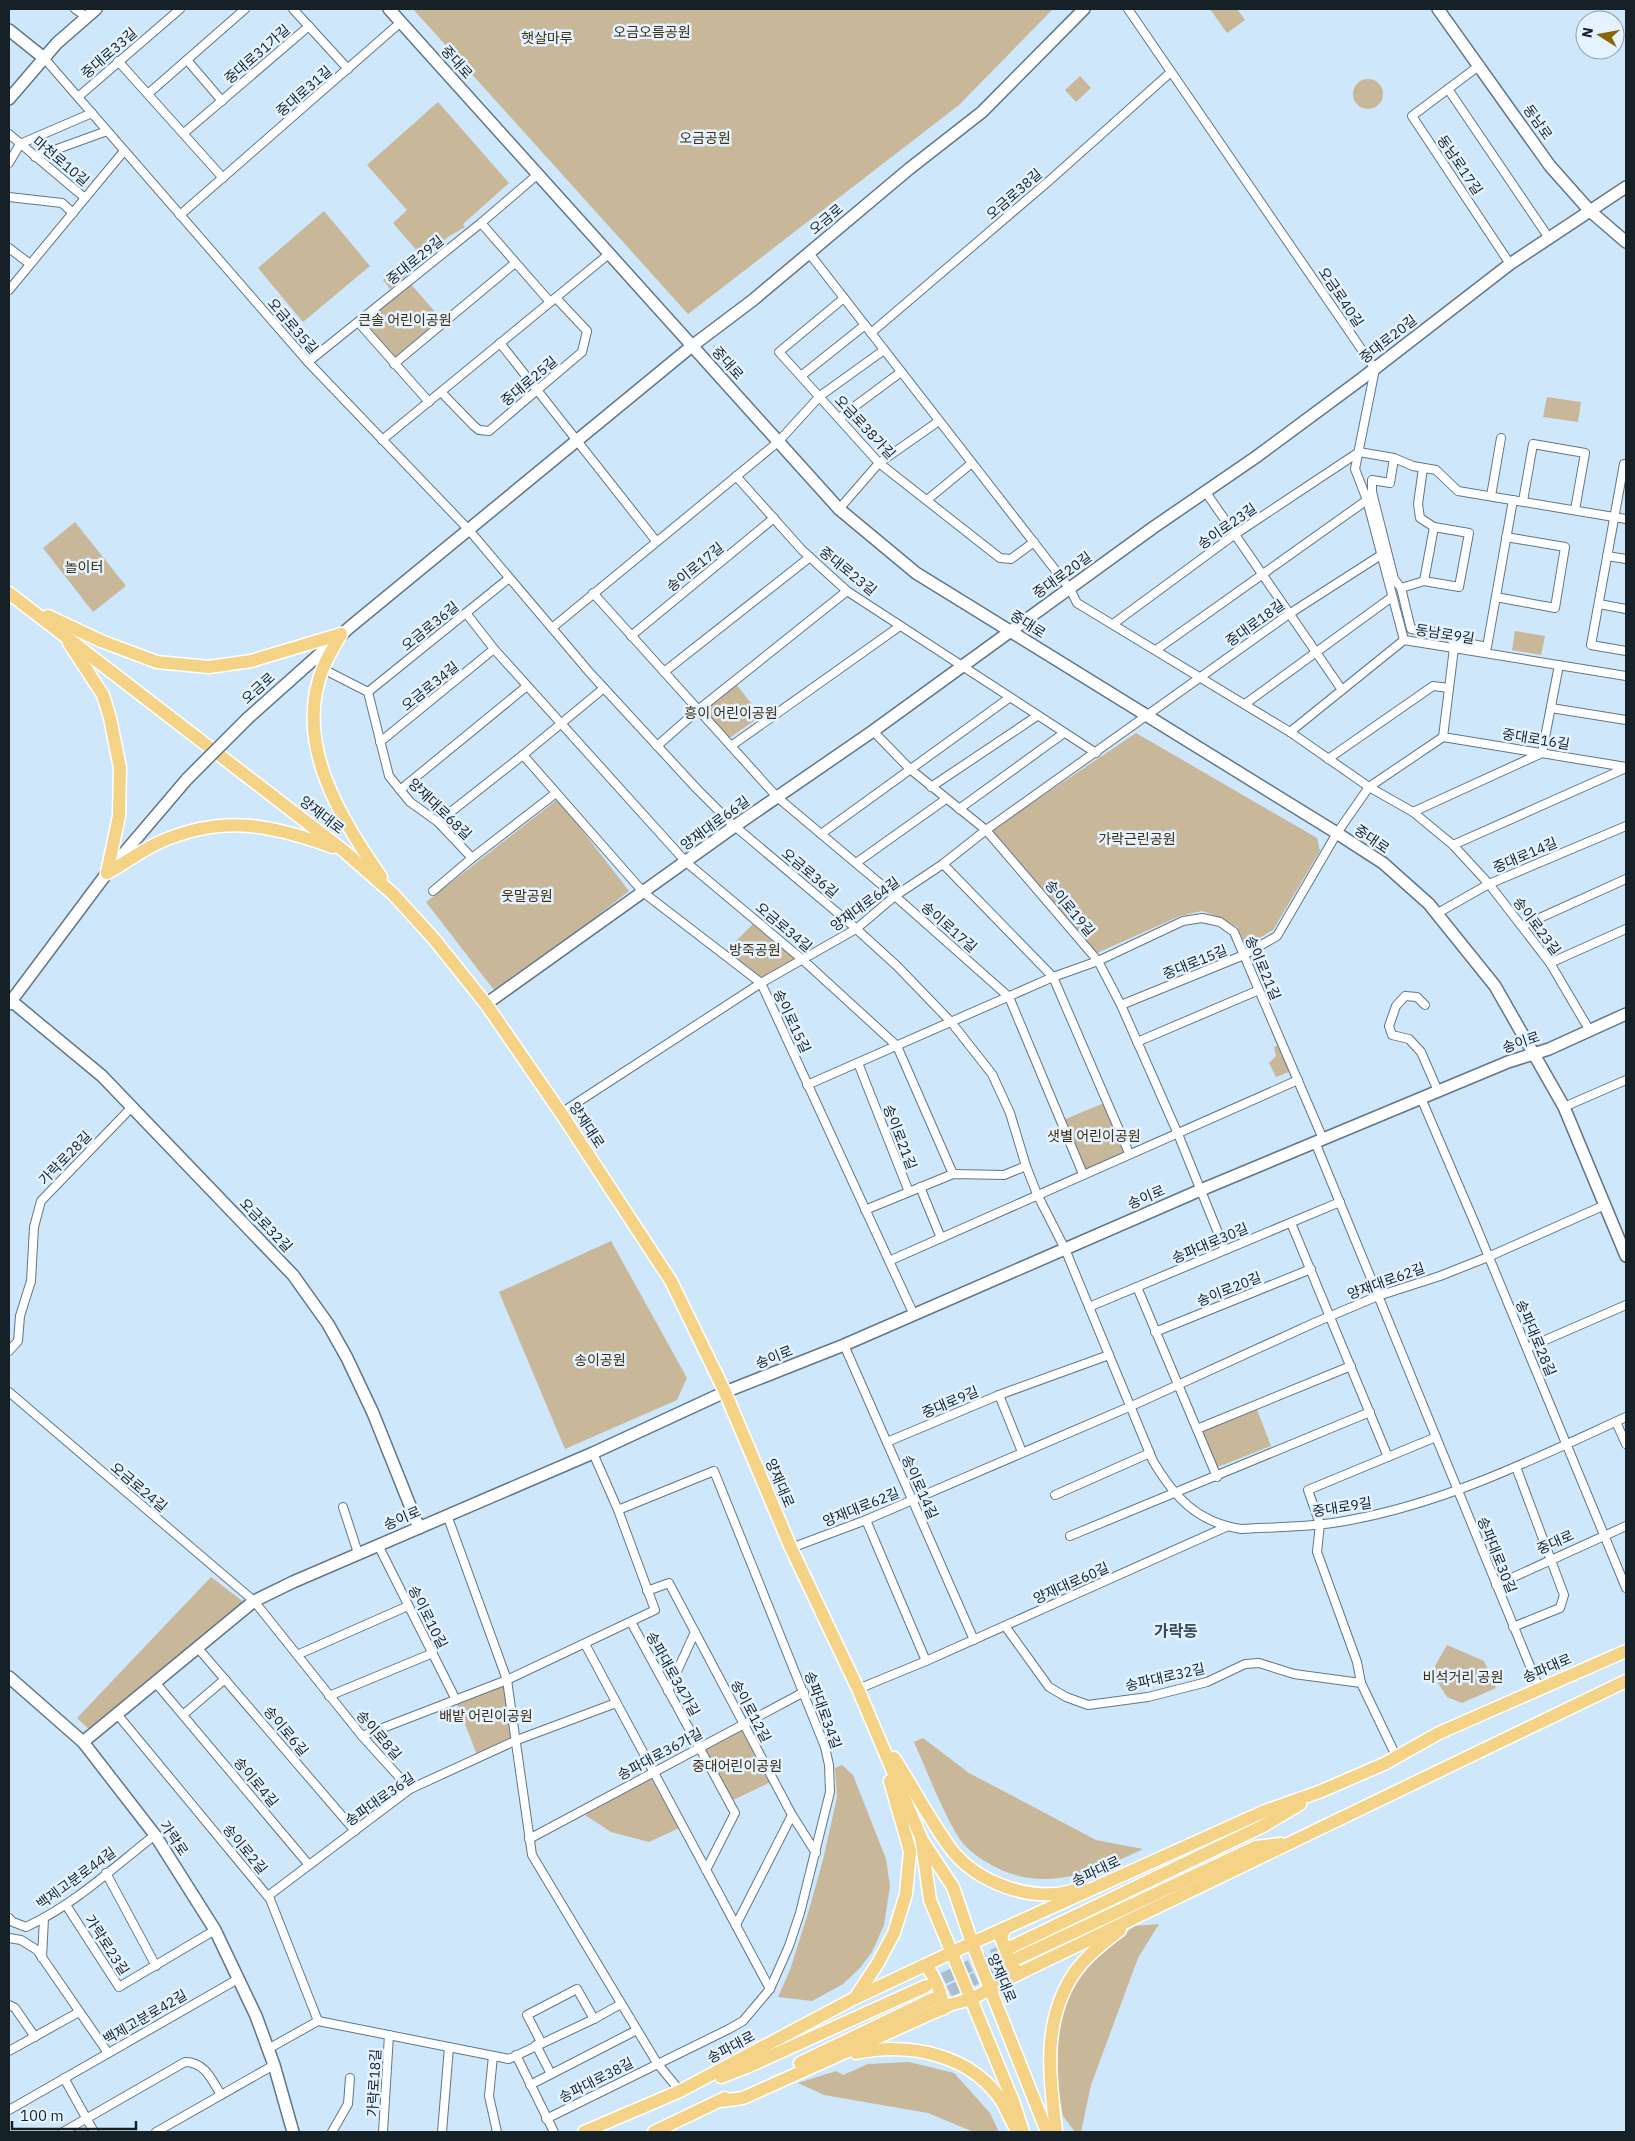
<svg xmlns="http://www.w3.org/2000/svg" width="1635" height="2141" font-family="'IBM Plex Sans','Noto Sans KR',sans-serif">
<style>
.green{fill:#c8b899}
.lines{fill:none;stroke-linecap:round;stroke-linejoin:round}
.primary-tunnel{stroke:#a9bfd1;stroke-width:12;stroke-dasharray:12 6;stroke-linecap:butt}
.street-casing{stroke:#617789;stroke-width:10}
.secondary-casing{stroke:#617789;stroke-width:14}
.primary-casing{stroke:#fff;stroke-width:15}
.street{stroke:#fff;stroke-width:8}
.secondary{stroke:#fff;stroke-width:11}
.primary{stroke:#f5d386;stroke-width:12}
.secondary-bridge-casing{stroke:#617789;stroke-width:14;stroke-linecap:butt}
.secondary-bridge{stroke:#fff;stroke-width:11}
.labels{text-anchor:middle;stroke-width:5;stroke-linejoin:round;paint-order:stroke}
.park-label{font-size:14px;fill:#3f2f0e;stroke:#e4f3ff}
.street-label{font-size:14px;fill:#162027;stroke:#e4f3ff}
.quarter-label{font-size:16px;font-weight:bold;fill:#374c5c;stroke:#e4f3ff}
</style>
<rect width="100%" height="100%" fill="#cee7fb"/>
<g class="green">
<polygon points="413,9 1053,9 959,105 688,314"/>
<polygon points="1210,9 1237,9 1245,20 1227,33"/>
<polygon points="1080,76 1091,88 1076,102 1065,90"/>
<circle cx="1368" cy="94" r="15"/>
<polygon points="438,102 509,183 463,224 465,227 448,237 424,259 393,223 407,210 367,165"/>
<polygon points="324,211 370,266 303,322 258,268"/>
<polygon points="401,265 408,274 390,289 383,280"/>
<polygon points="410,283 442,320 395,361 363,323"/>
<polygon points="1547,397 1581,402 1578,422 1543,417"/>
<polygon points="75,522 126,586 93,612 43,548"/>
<polygon points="1515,631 1545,636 1541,655 1512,650"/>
<polygon points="736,684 761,716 728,739 702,710"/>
<polygon points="1136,733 1317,838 1320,851 1273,930 1246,946 1237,927 1221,918 1202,911 1180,916 1097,953 992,830"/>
<polygon points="558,799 629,891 497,994 426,902"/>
<polygon points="754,923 796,960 761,979 725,952"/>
<polygon points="1279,1045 1289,1072 1276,1077 1269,1063 1276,1056 1274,1047"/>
<polygon points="1104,1103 1125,1151 1085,1169 1063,1120"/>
<polygon points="611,1241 687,1378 677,1400 565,1449 499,1292"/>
<polygon points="1256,1407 1271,1446 1215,1468 1199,1430"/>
<polygon points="211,1577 245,1603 91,1731 77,1718"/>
<polygon points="1447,1645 1484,1661 1496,1688 1462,1703 1447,1697 1438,1683 1435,1666"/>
<polygon points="505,1683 512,1740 477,1755 457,1703"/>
<polygon points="742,1728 771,1782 731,1801 703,1749"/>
<path d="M923,1738L969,1773L1096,1840L1143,1849C1092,1873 1041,1895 988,1863C976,1856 964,1847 957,1835C940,1806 928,1773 914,1742Z"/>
<polygon points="842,1765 853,1775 886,1859 890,1886 884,1925 872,1952 860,1968 843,1984 812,2001 778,1997 790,1970 809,1910 823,1860 837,1797 835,1768"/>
<polygon points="651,1778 679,1828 649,1842 611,1832 585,1815"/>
<polygon points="1159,1924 1138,1958 1091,2085 1081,2132 1075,2132 1063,2116 1054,2064 1054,2033 1077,1974 1108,1946 1135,1926"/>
<polygon points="909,2062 954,2073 990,2113 999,2132 974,2132 928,2113 824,2095 798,2083 836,2071 843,2075 868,2064"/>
</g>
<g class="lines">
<g class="primary-tunnel">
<polyline points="927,1986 1011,1947"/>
<polyline points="933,1999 1018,1958"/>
</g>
<g class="street-casing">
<g id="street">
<polyline points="75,9 87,17"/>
<polyline points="293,9 348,69"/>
<polyline points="1128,9 1375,369 1355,469 1367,500 1404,640"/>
<path d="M44,58L308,362L469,530L590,673L697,789L731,823L852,925L897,966L951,1022L992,1074L1010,1113L1026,1166L1037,1194L1065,1249L1153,1461C1175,1498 1197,1522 1241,1529C1277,1527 1315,1527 1350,1520C1448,1502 1536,1458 1626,1417"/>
<polyline points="187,60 222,101"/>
<polyline points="118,61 223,178"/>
<polyline points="1480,65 1412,116 1510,264"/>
<polyline points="1448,89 1549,238"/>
<polyline points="149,93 245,9"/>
<polyline points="78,97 180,9"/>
<polyline points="184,133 309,26"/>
<polyline points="9,134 85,198"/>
<polyline points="35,157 107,131"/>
<polyline points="9,163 20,144 92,113"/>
<polyline points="9,197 62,203 73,213"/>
<polyline points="180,215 401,22"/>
<polyline points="481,223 550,302"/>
<polyline points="9,248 30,264"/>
<polyline points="809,253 1070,589 1077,603 1290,732 1369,787 1413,812 1453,845 1489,884 1550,963 1590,1031"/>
<polyline points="9,290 124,151"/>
<polyline points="844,298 779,352 879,463 1000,558 1011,559 1034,542"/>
<polyline points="359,323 429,402"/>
<polyline points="871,333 1050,180 1171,72"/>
<polyline points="500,343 656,541"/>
<polyline points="308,362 481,223 537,175"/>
<polyline points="394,364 515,263"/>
<polyline points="801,376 865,325"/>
<polyline points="441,392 474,426 479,430 489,431 582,352 587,331 556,298"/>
<polyline points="839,418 901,372"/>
<polyline points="382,440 609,254"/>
<polyline points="1394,458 1390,483 1372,480 1372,492 1394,579 1401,588 1424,581 1459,587 1469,533 1434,527 1424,581"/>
<polyline points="1626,464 1624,464 1591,645 1626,651"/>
<polyline points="1423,468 1418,504 1420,518 1434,527"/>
<polyline points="736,476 802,550 847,591 1096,753"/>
<polyline points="1205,491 1342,690"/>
<polyline points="1491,496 1501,438"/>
<polyline points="927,500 972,463"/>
<polyline points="1523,501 1533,444 1585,453 1575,510"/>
<polyline points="839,509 879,463 939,421"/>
<polyline points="1607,556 1626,559"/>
<polyline points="1401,588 1411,629 1445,634 1452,640 1487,647 1513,500"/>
<polyline points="593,593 777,797 895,896 1009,997 1083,1174"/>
<polyline points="1496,597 1555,608 1565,547 1506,537"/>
<polyline points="1599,604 1626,609"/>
<polyline points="466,613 494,649 686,862 803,960 897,1046 953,1174"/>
<polyline points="1113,624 1234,535 1359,452 1394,458 1413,466 1436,470 1458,491 1626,519"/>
<polyline points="552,628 778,442 820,396 884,350"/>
<polyline points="631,636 774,518"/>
<polyline points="1454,648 1443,737 1626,767"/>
<polyline points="1156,650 1367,500"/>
<polyline points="323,669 368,692"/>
<polyline points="664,672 810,557"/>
<polyline points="368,692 389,776 410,802 438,822 472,858 556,793"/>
<polyline points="368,692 508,579"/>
<polyline points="1245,704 1392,597"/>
<polyline points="1551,708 1626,720"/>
<polyline points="873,731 910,769 986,830 1098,961 1121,1005 1178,1134 1225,1250"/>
<polyline points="1290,732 1404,640 1626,676"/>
<polyline points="380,742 494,649"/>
<polyline points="657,746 698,710 847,591"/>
<polyline points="731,746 900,626"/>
<polyline points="523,755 644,893 761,983 914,1315"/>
<polyline points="1328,759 1433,686 1449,688"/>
<polyline points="931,787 1037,716"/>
<polyline points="400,790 527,686"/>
<polyline points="959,809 1064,733"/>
<polyline points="1413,812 1542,753 1559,665"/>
<polyline points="438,822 523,755 604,688"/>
<polyline points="821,834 1009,698"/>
<polyline points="1453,845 1626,768"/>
<polyline points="856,863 946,799"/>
<polyline points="943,864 1053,977 1129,1153"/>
<polyline points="433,891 472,858"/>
<polyline points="1436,914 1489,884 1626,826"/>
<polyline points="1522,926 1626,879"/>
<polyline points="1550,963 1626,929"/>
<polyline points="1121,1005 1244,955 1277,936 1337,833 1369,787 1443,737"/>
<polyline points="1425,1005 1417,997 1405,996 1396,1006 1389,1026 1392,1035 1409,1039 1421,1052 1438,1091"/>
<polyline points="1137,1042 1259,990"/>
<polyline points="858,1063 909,1192"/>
<polyline points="807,1085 1053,977 1098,961 1183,921 1202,918 1220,922 1234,932 1323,1139"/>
<polyline points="1421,1098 1476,1226 1626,1588"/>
<polyline points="1564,1107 1626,1080"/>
<polyline points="561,1113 761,983 856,929 895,896 943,864 986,830 1289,614 1381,555"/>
<polyline points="1315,1142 1539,1688"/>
<polyline points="920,1187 941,1238"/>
<polyline points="865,1210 953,1174 1004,1175 1026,1166"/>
<polyline points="1291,1223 1388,1457"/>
<polyline points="889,1261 1298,1080"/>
<polyline points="1137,1287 1217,1477"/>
<polyline points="1089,1307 1340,1202"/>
<polyline points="1155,1332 1311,1269"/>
<polyline points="844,1345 974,1640"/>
<polyline points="1527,1348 1626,1305"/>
<polyline points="9,1351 18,1341 20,1316 31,1281 34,1227 41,1201 132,1107"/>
<polyline points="9,1392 254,1601 362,1736 410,1789"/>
<polyline points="999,1395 1022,1452"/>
<polyline points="1616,1422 1626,1444"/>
<polyline points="1197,1429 1351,1366"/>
<polyline points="887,1442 999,1395 1109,1355"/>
<polyline points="1055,1495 1150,1453"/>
<polyline points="343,1507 358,1553"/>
<polyline points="447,1515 507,1680 532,1855 657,2063 680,2091"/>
<polyline points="866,1520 926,1661"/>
<polyline points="1070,1536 1370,1412"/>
<polyline points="378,1545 456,1700"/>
<polyline points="791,1548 866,1520 1136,1404 1314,1323 1378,1296 1440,1276 1488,1257 1605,1205"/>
<polyline points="1496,1585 1626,1526"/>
<polyline points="647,1591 669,1583 792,1815 816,1853"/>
<polyline points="631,1622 735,1813 706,1870"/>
<polyline points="1005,1626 1049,1687 1066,1697 1088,1705 1148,1697 1207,1682 1245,1664 1259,1663 1294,1674 1361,1683"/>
<polyline points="1513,1627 1560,1608 1564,1595 1516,1467"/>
<polyline points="585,1644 770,1989"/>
<polyline points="197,1647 355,1831"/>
<polyline points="297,1655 408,1606"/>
<polyline points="155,1682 309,1865"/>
<polyline points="858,1689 926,1661 1226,1527"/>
<polyline points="668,1691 695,1632"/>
<polyline points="329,1696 433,1653"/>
<polyline points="117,1714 270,1899 318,2021"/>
<polyline points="184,1714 225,1679"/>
<polyline points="362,1736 507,1680 655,1610 618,1510 593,1453"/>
<polyline points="1396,1756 1361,1683 1357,1662 1317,1552 1320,1524 1308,1490 1436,1437"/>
<polyline points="529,1839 804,1692"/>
<polyline points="106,1873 156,1966"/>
<polyline points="268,1896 410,1789 517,1740 616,1703"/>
<polyline points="66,1905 119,1987 215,1930"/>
<path d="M9,1918L13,1922L26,1927C74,1905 114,1867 155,1835"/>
<polyline points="736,1925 792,1815"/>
<polyline points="9,1938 21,1940 37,1950 108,2053"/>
<polyline points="42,1958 44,1918"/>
<polyline points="9,2005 15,2008 35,2037"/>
<polyline points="318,2021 509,2059 594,2019 621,2004"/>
<polyline points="541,2042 527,2015 577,1989 594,2019"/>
<polyline points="536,2045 551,2074"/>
<polyline points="268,2049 318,2021"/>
<polyline points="9,2051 79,2012"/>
<polyline points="516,2055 554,2132"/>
<polyline points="493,2056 489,2096 497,2132"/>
<polyline points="64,2078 94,2132"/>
<polyline points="530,2085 637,2030"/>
<polyline points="9,2110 238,1979"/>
<polyline points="546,2119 729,2029 743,2021 770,1989 789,1946 800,1913 830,1792 829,1765 825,1747 714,1471 618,1510"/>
<path d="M63,2132L185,2062C205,2062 212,2080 221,2095"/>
<polyline points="156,2132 274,2065"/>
<polyline points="332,2132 348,2104 350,2078"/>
<polyline points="383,2132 389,2035"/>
<polyline points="442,2132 449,2047"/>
</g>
</g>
<g class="secondary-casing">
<g id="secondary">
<polyline points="389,9 839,509 916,573 1332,830 1383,863 1429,904 1495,986 1564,1107 1626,1256"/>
<polyline points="1438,9 1550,166 1590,211 1626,242"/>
<polyline points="9,30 44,58"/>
<polyline points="9,99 57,43 96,9"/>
<polyline points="248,718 350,627 692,346 753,300 909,169 982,112 1084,9"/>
<polyline points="9,999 102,1076 293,1275 328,1324 347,1358 373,1413 419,1528"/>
<polyline points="9,1004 107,873 187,779"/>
<polyline points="486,1004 735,826 873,731 1154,527 1256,457 1360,380 1510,264 1626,187"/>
<polyline points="9,1677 83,1742 155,1835 215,1930 256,2016 274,2065 293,2132"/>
<polyline points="83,1742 254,1601 293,1582 593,1453 725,1392 844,1345 1196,1192 1508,1062 1549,1049 1626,1014"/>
</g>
</g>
<g class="primary-casing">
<g id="primary">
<polyline points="9,593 344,851 393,894 434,939 486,1004 561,1113 671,1281 725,1392 791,1548 858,1689 922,1840 953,1887 972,1943 1047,2132"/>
<polyline points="48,616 101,641 157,662 209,667 251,661 341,634"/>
<path d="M341,634C335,645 328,656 323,668C293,743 340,817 381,877"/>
<polyline points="69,643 103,695 110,718 120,768 119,816 107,873"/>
<path d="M107,873C125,863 142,850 160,842C224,814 270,825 333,847"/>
<path d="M894,1758C913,1787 930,1821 951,1849C974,1879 1018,1897 1056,1894C1064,1894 1073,1890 1082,1888"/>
<polyline points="922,1843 930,1900 1013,2101 1023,2132"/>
<polyline points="1004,1930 1001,1938 1012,1967 1020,1973"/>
<polyline points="1011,1947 1263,1826 1300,1804"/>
<polyline points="1018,1958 1256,1847 1281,1844"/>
<path d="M926,1965C934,1976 943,1995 943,2009"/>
<polyline points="855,1998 878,1963 894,1933 906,1894 910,1851 890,1781"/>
<path d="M856,2053C909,2042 972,2054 1003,2103C1007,2111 1011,2120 1015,2127"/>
<polyline points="800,2063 933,1999"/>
<polyline points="721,2077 747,2067 926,1986"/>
<polyline points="720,2101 743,2098 952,2004 971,1999 1020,1973 1626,1681"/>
<polyline points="584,2132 680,2091 855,1998 972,1943 1265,1811 1319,1792 1384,1764 1439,1733 1626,1651"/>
<polyline points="654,2132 725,2098"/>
<path d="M1056,2132C1050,2077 1041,2021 1075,1972C1086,1956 1104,1942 1120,1930"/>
</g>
</g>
<use href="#street" class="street"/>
<use href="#secondary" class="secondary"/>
<use href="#primary" class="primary"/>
<g class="secondary-bridge-casing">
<polyline id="secondary-bridge" points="187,779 248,718"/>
</g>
<use href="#secondary-bridge" class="secondary-bridge"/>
</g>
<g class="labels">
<g class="park-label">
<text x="652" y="37">오금오름공원</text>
<text x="547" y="43">햇살마루</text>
<text x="705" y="143">오금공원</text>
<text x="405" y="325">큰솔 어린이공원</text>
<text x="84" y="572">놀이터</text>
<text x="731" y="718">흥이 어린이공원</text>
<text x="1137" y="844">가락근린공원</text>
<text x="527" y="901">웃말공원</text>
<text x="755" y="955">방죽공원</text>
<text x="1094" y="1141">샛별 어린이공원</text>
<text x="600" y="1365">송이공원</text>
<text x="1463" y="1682">비석거리 공원</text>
<text x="486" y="1721">배밭 어린이공원</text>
<text x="737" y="1771">중대어린이공원</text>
</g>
<g class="street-label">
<text transform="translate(109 53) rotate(-41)" y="5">중대로33길</text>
<text transform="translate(257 54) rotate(-41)" y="5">중대로31가길</text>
<text transform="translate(457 62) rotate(48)" y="5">중대로</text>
<text transform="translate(304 91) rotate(-41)" y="5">중대로31길</text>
<text transform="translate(1538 122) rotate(55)" y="5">동남로</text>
<text transform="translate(61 161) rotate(40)" y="5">마천로10길</text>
<text transform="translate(1460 165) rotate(56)" y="5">동남로17길</text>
<text transform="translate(1014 194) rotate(-41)" y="5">오금로38길</text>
<text transform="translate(826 219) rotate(-40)" y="5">오금로</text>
<text transform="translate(415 260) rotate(-39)" y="5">중대로29길</text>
<text transform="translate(1341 297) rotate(56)" y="5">오금로40길</text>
<text transform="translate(293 326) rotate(49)" y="5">오금로35길</text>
<text transform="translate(1388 339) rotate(-38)" y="5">중대로20길</text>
<text transform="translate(728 363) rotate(48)" y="5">중대로</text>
<text transform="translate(529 381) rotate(-40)" y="5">중대로25길</text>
<text transform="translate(865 427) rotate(47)" y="5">오금로38가길</text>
<text transform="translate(1227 526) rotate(-35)" y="5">송이로23길</text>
<text transform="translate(695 567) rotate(-39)" y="5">송이로17길</text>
<text transform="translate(848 571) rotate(39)" y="5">중대로23길</text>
<text transform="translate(1062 575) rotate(-36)" y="5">중대로20길</text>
<text transform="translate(1255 623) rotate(-36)" y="5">중대로18길</text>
<text transform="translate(1028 624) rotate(33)" y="5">중대로</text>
<text transform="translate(430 626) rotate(-39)" y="5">오금로36길</text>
<text transform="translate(1445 634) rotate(9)" y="5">동남로9길</text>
<text transform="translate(430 686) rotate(-39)" y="5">오금로34길</text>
<text transform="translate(258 688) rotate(-42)" y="5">오금로</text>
<text transform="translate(1536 739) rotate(9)" y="5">중대로16길</text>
<text transform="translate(440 809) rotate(44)" y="5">양재대로68길</text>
<text transform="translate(322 815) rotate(38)" y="5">양재대로</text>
<text transform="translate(715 823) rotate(-36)" y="5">양재대로66길</text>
<text transform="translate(1372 839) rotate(34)" y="5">중대로</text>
<text transform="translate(1525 855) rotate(-23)" y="5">중대로14길</text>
<text transform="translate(810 873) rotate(40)" y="5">오금로36길</text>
<text transform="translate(865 904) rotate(-36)" y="5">양재대로64길</text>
<text transform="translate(1070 908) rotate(50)" y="5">송이로19길</text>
<text transform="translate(1537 926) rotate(53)" y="5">송이로23길</text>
<text transform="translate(784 927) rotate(40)" y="5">오금로34길</text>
<text transform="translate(949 927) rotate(41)" y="5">송이로17길</text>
<text transform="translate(1195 962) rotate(-22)" y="5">중대로15길</text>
<text transform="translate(1263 968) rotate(67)" y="5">송이로21길</text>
<text transform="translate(792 1021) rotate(65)" y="5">송이로15길</text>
<text transform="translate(1521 1042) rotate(-19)" y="5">송이로</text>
<text transform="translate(587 1125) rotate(57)" y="5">양재대로</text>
<text transform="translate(900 1137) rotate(69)" y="5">송이로21길</text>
<text transform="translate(65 1158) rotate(-46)" y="5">가락로28길</text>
<text transform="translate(1146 1197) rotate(-23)" y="5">송이로</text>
<text transform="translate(266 1225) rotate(46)" y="5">오금로32길</text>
<text transform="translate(1210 1243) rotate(-23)" y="5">송파대로30길</text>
<text transform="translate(1386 1281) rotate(-20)" y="5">양재대로62길</text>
<text transform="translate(1229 1289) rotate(-22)" y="5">송이로20길</text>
<text transform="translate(1536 1338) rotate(67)" y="5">송파대로28길</text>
<text transform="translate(774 1357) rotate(-22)" y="5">송이로</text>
<text transform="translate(950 1402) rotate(-23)" y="5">중대로9길</text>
<text transform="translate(780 1483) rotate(67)" y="5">양재대로</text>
<text transform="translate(139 1487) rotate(40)" y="5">오금로24길</text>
<text transform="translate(920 1487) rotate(66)" y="5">송이로14길</text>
<text transform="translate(861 1507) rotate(-22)" y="5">양재대로62길</text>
<text transform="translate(1342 1507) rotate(-9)" y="5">중대로9길</text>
<text transform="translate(402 1518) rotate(-23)" y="5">송이로</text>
<text transform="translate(1555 1542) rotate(-24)" y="5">중대로</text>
<text transform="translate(1497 1555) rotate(68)" y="5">송파대로30길</text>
<text transform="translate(1071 1583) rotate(-24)" y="5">양재대로60길</text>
<text transform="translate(428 1617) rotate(63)" y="5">송이로10길</text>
<text transform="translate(1547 1668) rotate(-23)" y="5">송파대로</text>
<text transform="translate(673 1674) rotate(61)" y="5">송파대로34가길</text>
<text transform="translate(1165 1677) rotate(-13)" y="5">송파대로32길</text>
<text transform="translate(823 1710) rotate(70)" y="5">송파대로34길</text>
<text transform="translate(751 1711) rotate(62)" y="5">송이로12길</text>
<text transform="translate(286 1731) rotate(50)" y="5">송이로6길</text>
<text transform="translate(379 1735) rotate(49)" y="5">송이로8길</text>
<text transform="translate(660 1754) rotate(-28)" y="5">송파대로36가길</text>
<text transform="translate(256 1782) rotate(50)" y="5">송이로4길</text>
<text transform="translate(380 1799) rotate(-35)" y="5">송파대로36길</text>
<text transform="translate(174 1838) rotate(56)" y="5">가락로</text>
<text transform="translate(245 1849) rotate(50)" y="5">송이로2길</text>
<text transform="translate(1096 1871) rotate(-25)" y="5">송파대로</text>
<text transform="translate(76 1878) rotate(-36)" y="5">백제고분로44길</text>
<text transform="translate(107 1945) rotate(57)" y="5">가락로23길</text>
<text transform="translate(1002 1978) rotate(67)" y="5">양재대로</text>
<text transform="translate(145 2017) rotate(-30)" y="5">백제고분로42길</text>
<text transform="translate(731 2047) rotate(-28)" y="5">송파대로</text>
<text transform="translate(596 2080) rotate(-27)" y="5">송파대로38길</text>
<text transform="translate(374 2083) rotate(-87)" y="5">가락로18길</text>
</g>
<g class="quarter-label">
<text x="1176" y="1637">가락동</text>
</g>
</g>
<rect width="1635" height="2141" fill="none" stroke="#162027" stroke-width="20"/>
<g transform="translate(1600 35) rotate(281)"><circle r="24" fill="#e4f3ff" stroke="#929fa9"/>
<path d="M0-4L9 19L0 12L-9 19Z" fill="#8b6504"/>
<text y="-8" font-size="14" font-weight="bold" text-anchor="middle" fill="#162027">N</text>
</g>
<path d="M12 2121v8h124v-8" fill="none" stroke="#162027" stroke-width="2.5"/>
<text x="20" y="2121" font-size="15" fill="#162027" stroke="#e4f3ff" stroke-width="4" paint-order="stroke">100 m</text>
</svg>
